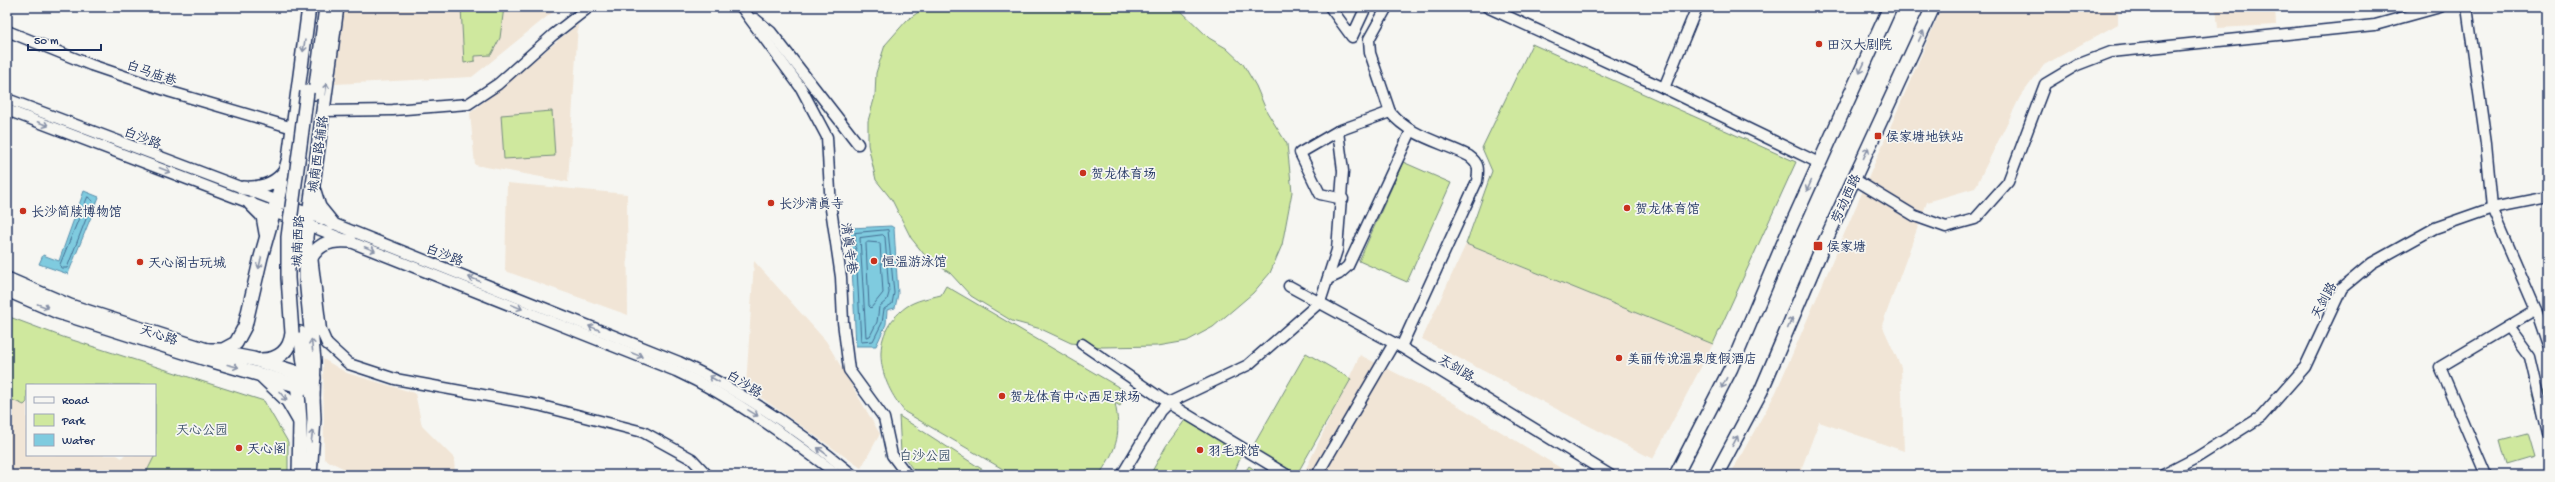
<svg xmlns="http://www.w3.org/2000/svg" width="2555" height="482" font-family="'Gochi Hand','LXGW WenKai TC',sans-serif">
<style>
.built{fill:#f1e5d6}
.green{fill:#cfe89e;stroke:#758c7e}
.water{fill:#7fcbdf;stroke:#578dab}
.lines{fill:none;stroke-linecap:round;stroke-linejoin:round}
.shore{stroke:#436d92;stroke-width:1}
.minor-casing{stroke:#1b2f5e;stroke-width:13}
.major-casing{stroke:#1b2f5e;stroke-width:16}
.minor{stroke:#f6f6f2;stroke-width:10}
.major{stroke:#f6f6f2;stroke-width:13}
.major-bridge-casing{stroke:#1b2f5e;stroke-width:16;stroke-linecap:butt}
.major-bridge{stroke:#f6f6f2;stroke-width:13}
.oneway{stroke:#8892a8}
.poi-dot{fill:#c8321e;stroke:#f6f6f2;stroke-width:1.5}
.labels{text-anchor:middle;stroke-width:3.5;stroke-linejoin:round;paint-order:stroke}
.poi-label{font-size:13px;fill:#1b2f5e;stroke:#f6f6f2;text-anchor:start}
.street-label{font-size:13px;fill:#1b2f5e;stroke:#f6f6f2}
.park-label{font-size:13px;fill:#3f546b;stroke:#f6f6f2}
</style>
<rect width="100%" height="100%" fill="#f6f6f2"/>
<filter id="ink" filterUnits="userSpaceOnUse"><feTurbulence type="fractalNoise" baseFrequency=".025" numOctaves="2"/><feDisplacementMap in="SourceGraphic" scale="8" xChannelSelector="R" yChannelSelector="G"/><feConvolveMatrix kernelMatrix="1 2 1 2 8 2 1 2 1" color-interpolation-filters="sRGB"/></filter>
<g filter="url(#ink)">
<g class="built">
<polygon points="344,7 559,7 472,77 335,84"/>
<polygon points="1942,7 2118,7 2118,24 2044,65 2020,97 1975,188 1927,202 1882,325 1901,367 1904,451 1819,422 1799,475 1730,475 1776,392"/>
<polygon points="2216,7 2275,7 2276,25 2218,28"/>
<polygon points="578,24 568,182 475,165 470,113"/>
<polygon points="507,183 627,194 628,315 505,271"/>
<polygon points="1466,244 1713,344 1653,459 1422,339"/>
<polygon points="754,261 826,341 880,434 861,468 746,387"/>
<polygon points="1360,355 1442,396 1572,475 1303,475"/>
<polygon points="323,359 347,373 415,393 422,426 454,458 455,475 345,475 343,468 324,459"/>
<polygon points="10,399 24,405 27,402 27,455 117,455 122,458 124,455 155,455 145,475 7,475 7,406"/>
</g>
<g class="green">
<polygon points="461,7 504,7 500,38 491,55 475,56 475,61 464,63"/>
<polygon points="926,7 1177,7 1209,38 1226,48 1243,64 1256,86 1267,112 1287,144 1292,192 1282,245 1270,273 1253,293 1213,327 1187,341 1158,346 1102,347 1071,343 1041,329 1012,321 971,296 950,273 927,258 911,238 892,200 876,180 868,145 868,121 875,96 876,73 885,45 907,20"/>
<polygon points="1532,44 1796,162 1713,344 1466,244 1492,171 1482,148"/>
<polygon points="552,111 555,156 504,159 501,115"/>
<polygon points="1403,162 1451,183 1407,282 1359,261"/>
<path d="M946,286L1127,392L1120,406L1115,403C1121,433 1118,447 1101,472L1097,475H1013L905,412C879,381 867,336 906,307C916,300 929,298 941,295Z"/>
<polygon points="7,316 63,337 264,401 288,442 288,475 145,475 155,455 155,385 27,385 27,402 24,405 10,399 7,406"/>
<polygon points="1306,353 1351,379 1297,474 1252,448"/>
<polygon points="2548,389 2548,451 2532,395"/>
<polygon points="899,416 991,475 917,475 901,453"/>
<polygon points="1185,420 1242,454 1233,475 1150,475 1166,446"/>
<polygon points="2527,433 2534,457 2507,465 2500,440"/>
<polygon points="1249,466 1262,475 1243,475"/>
</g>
<g class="water">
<polygon points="84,191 99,197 68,274 39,264 43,255 59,261"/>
<polygon points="891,226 894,228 898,294 895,308 887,310 886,324 876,346 856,346 850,228"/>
</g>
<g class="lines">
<g class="shore">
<polygon points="88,197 93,201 67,268 61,268 60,265"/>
<polygon points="888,230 894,293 892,304 884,309 882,323 873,341 861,342 855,233"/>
<polygon points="883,235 885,237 889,293 887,300 879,307 877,322 870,336 866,337 860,238"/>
<polygon points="868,242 880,243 883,293 871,308 869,306 866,244"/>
</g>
<g class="minor-casing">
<g id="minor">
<polyline points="1330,7 1352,37 1366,7"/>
<polyline points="1487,7 1664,88 1819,163"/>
<polyline points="2467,7 2486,143 2492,208 2536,310 2440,367 2486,475"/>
<polyline points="742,8 801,88 827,137 831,209 841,277 843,322 849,370 884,418 892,455 907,475"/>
<polyline points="755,19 771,32 858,144"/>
<polyline points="7,31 91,65 171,92 293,128"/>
<polyline points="1664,88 1697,7"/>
<path d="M7,99L277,201L679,362C741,391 800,431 853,475"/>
<path d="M7,110L318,229L676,371C735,398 786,436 838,475"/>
<polyline points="323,111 393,110 468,104 498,84 553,35 589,7"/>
<path d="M1390,112C1410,137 1442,142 1469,156C1479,163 1479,169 1477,181L1401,347"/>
<polyline points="1854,179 1915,216 1946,227 1975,219 2008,182 2045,84 2077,65 2111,52 2375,25 2440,7"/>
<polyline points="1343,199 1320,194 1300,153 1338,131 1390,112 1370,53 1369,39 1387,7"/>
<polyline points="312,256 321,330 327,344 349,364 395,379 538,405 643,432 692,459 707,475"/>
<polyline points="1328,279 1339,274 1348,266 1411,131"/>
<polyline points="1289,286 1401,347 1610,475"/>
<polyline points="2536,310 2548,345"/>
<polyline points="2508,327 2530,357 2548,434"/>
<polyline points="1082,344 1168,403 1287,475"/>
<polyline points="1122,475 1160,411 1168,403 1248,365 1320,302 1337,250 1343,171 1338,131"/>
<polyline points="1317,475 1394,343"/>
<polyline points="2163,475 2196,458 2261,417 2305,367 2342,288 2372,263 2435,228 2492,208 2548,197"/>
</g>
</g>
<g class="major-casing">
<g id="major">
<polyline points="315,93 326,7"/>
<path d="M243,188C260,189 276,185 286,170"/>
<polyline points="314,191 319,207 332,223"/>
<polyline points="250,203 263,216 266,233"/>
<path d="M307,266C315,245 328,239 350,241"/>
<polyline points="7,279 70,306 207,350 253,359 314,378"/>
<polyline points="7,290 58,312 206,359 313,390"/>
<polyline points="300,333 304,363 313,398 314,419 310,475"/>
<polyline points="207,350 223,350 236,343 245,326 261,257 289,158 309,7"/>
<path d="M261,360C279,360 290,351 292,333"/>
<polyline points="263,377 288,401 299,420"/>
<polyline points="297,379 300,421 299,475"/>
<polyline points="313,398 314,361 306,278 306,237 337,7"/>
<polyline points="1676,475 1731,368 1787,235 1890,7"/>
<polyline points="1716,475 1761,391 1822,248 1933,7"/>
</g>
</g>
<use href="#minor" class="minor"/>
<use href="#major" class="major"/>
<g class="major-bridge-casing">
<polyline id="major-bridge" points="292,333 288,278 288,237 307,92"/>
</g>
<use href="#major-bridge" class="major-bridge"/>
</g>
<defs><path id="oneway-shaft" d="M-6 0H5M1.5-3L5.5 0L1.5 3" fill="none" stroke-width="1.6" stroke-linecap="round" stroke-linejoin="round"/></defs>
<g class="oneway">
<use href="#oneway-shaft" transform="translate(1921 36) rotate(-65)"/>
<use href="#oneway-shaft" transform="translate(304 46) rotate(99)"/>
<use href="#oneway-shaft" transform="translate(1862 68) rotate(115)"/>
<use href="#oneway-shaft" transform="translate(326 89) rotate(-82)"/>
<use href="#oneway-shaft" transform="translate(43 124) rotate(21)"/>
<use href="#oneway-shaft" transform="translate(1866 153) rotate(-65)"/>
<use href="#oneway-shaft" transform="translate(165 170) rotate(21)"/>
<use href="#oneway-shaft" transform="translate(1809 186) rotate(114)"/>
<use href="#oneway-shaft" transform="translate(370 249) rotate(22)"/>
<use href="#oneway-shaft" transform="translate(260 263) rotate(103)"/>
<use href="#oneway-shaft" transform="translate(474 279) rotate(-159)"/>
<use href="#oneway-shaft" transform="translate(43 306) rotate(20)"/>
<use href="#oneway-shaft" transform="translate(517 307) rotate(22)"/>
<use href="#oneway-shaft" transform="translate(1790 323) rotate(-67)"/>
<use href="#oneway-shaft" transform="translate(594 328) rotate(-158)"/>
<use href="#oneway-shaft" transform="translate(312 345) rotate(-96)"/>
<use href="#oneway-shaft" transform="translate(637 355) rotate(22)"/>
<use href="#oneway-shaft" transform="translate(233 366) rotate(14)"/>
<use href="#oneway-shaft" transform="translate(714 379) rotate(-150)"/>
<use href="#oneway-shaft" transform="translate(1724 383) rotate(117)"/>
<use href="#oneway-shaft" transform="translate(283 396) rotate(49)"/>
<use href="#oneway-shaft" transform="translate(753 413) rotate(31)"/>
<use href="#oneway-shaft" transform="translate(312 436) rotate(-82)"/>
<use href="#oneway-shaft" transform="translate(1735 441) rotate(-62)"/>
<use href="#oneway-shaft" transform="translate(822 451) rotate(-143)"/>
</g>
</g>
<g class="poi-dot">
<circle cx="1819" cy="44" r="4"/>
<rect x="1874" y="132" width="8" height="8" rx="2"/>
<circle cx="1083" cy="173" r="4"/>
<circle cx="771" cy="203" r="4"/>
<circle cx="1627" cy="208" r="4"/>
<circle cx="23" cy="211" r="4"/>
<rect x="1813" y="241" width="10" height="10" rx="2"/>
<circle cx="874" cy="261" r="4"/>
<circle cx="140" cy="262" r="4"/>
<circle cx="1619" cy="358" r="4"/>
<circle cx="1002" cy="396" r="4"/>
<circle cx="239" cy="448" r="4"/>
<circle cx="1200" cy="450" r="4"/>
</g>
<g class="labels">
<g class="poi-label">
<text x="1827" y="49">田汉大剧院</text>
<text x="1886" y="141">侯家塘地铁站</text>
<text x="1091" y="178">贺龙体育场</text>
<text x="779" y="208">长沙清真寺</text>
<text x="1635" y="213">贺龙体育馆</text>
<text x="31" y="216">长沙简牍博物馆</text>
<text x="1827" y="251">侯家塘</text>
<text x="882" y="266">恒温游泳馆</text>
<text x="148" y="267">天心阁古玩城</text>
<text x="1627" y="363">美丽传说温泉度假酒店</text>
<text x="1010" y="401">贺龙体育中心西足球场</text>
<text x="247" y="453">天心阁</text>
<text x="1208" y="455">羽毛球馆</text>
</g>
<g class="street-label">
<text transform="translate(152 72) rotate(19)" y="5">白马庙巷</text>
<text transform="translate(143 137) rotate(21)" y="5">白沙路</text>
<text transform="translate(317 154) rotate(-82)" y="5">城南西路辅路</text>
<text transform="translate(1845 198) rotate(-65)" y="5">劳动西路</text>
<text transform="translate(297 241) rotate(-87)" y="5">城南西路</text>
<text transform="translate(850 248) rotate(82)" y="5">清真寺巷</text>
<text transform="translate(445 254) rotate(21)" y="5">白沙路</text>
<text transform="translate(2323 300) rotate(-62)" y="5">天剑路</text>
<text transform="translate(159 334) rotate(18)" y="5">天心路</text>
<text transform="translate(1457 367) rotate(32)" y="5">天剑路</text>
<text transform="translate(745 383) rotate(32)" y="5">白沙路</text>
</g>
<g class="park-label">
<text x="202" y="434">天心公园</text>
<text x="925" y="460">白沙公园</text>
</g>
</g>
<rect width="2555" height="482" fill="none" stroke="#f6f6f2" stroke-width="24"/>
<rect x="12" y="12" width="2531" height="458" fill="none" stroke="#1b2f5e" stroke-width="1.5" filter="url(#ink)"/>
<rect x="26" y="384" width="130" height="72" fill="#f6f6f2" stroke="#9ea6b7"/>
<rect x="34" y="397" width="20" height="6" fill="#f6f6f2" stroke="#9ea6b7"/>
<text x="62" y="404" font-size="12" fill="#1b2f5e">Road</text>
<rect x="34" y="414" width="20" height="12" fill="#cfe89e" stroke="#9ea6b7"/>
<text x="62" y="424" font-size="12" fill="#1b2f5e">Park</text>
<rect x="34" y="434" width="20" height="12" fill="#7fcbdf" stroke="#9ea6b7"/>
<text x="62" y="444" font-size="12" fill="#1b2f5e">Water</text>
<path d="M28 44v6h73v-6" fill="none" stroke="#1b2f5e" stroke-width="2"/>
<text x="34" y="44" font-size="12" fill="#1b2f5e" stroke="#f6f6f2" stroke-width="3" paint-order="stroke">50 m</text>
</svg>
